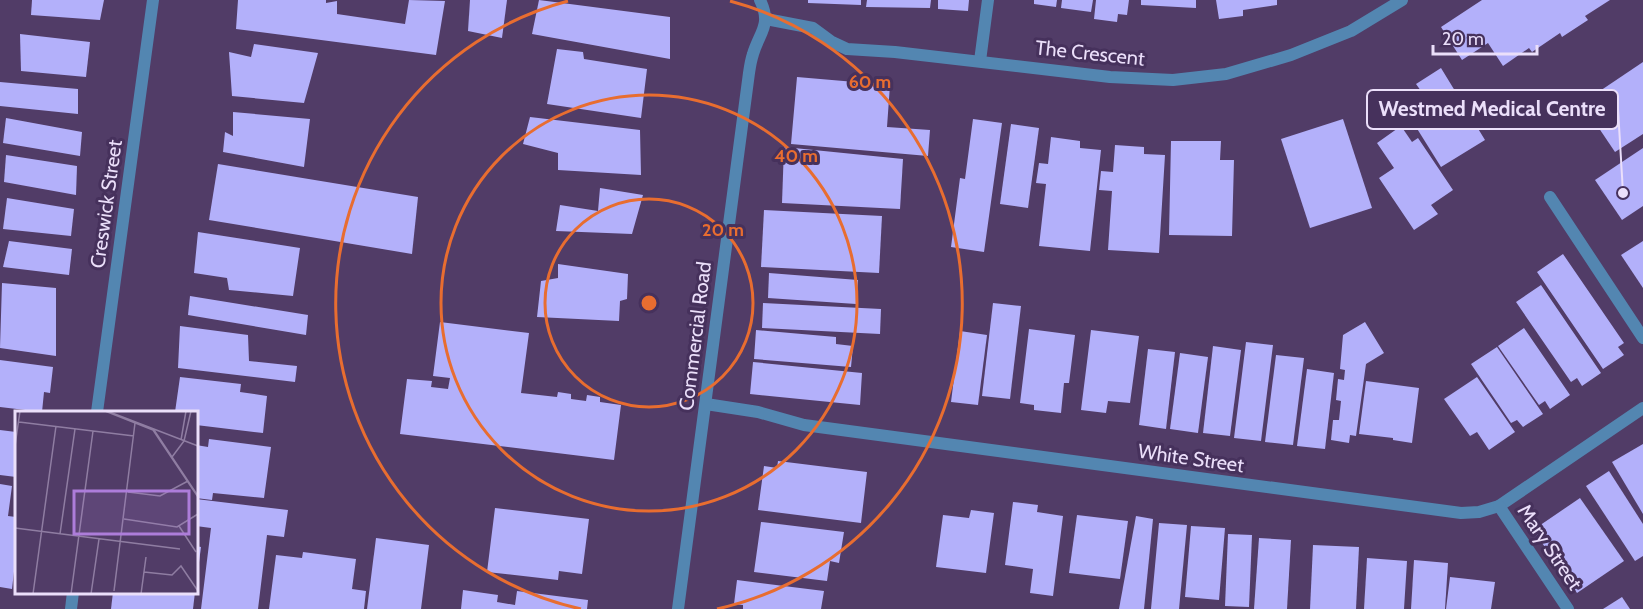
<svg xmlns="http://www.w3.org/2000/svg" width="1643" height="609" font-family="Cabin,sans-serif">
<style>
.building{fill:#b3b0fa}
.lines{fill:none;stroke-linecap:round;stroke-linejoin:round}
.service{stroke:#5386b1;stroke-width:12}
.minor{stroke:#5386b1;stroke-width:12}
.ring{fill:none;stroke:#e86d30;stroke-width:3}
.labels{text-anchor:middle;stroke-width:6;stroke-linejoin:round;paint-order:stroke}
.street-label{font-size:20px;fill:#ebdffa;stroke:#46315c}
.inset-road{fill:none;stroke:#8f7da2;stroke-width:1.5}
.view{fill:#ad7dda;fill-opacity:0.15;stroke:#ad7dda;stroke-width:3}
.inset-edge{fill:none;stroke:#ebdffa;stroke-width:3}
.centre{fill:#e86d30;stroke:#46315c;stroke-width:3}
.ring-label{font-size:18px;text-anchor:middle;font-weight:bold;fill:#e86d30;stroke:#46315c;stroke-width:6;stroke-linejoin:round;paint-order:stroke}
.leader{fill:none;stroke:#ebdffa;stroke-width:2}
.callout-dot{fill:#ebdffa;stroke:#46315c;stroke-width:2}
.callout{fill:#46315c;stroke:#ebdffa;stroke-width:2}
.callout-label{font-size:21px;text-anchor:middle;font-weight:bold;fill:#ebdffa}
</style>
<rect width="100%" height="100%" fill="#513c67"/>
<g class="building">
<polygon points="32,0 104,0 100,20 31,15"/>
<polygon points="238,0 326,0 326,3 337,1 337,14 405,24 409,0 445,1 436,55 236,29"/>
<polygon points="470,0 507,0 502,38 468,31"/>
<polygon points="539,0 670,17 670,59 532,34"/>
<polygon points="808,0 861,0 861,5 808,3"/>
<polygon points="867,0 931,0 930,8 866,7"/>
<polygon points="938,0 969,0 968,11 938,9"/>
<polygon points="1034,0 1057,0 1056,7 1034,4"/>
<polygon points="1062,0 1093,0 1091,12 1061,8"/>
<polygon points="1096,0 1129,0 1127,15 1118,14 1117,22 1094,19"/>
<polygon points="1141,0 1196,0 1196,8 1141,5"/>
<polygon points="1216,0 1277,0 1277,5 1243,10 1243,16 1219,19"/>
<polygon points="1482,0 1610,0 1585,16 1588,20 1562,37 1560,33 1532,52 1529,48 1503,66 1488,43 1462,60 1441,27"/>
<polygon points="20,34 90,42 86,77 21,71"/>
<polygon points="254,44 318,53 304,103 232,96 229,52 251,57"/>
<polygon points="557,49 583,52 584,59 647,69 641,118 547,104"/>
<polygon points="1643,62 1643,134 1615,152 1582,103"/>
<polygon points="1441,68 1485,140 1441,167 1401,103 1421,91 1416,84"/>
<polygon points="797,77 890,85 887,127 930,130 928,156 791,144"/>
<polygon points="0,82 78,89 78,114 0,106"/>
<polygon points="233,112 310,119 304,167 223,152 225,132 233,136"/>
<polygon points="530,117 640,130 641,175 558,170 558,153 523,144"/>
<polygon points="6,118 82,132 80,156 3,143"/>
<polygon points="973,119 1002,123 984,252 951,247 960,178 965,179"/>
<polygon points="1343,119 1372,208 1310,228 1281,139"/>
<polygon points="1011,124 1039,128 1028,208 1000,204"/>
<polygon points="1401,126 1412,142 1418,138 1453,190 1431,205 1438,214 1414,230 1379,178 1394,168 1377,143"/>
<polygon points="1051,137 1080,141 1080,148 1101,150 1090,251 1039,246 1046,184 1036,183 1039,163 1048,164"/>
<polygon points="1171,141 1221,141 1220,160 1234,160 1232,236 1169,235"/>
<polygon points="1115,145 1144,147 1144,154 1165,155 1159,253 1108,250 1112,191 1099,190 1101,171 1113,172"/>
<polygon points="784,147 903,159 900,209 782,203"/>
<polygon points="1643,148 1643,206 1622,220 1595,180"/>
<polygon points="6,155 77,166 76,195 4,182"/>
<polygon points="218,164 418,197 412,254 209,220"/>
<polygon points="600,188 643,195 632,234 556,231 560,205 598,211"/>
<polygon points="7,198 74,209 71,236 3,229"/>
<polygon points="764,210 882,216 879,273 761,267"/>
<polygon points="198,232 300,248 293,296 229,290 227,278 194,273"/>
<polygon points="9,241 72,249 69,275 3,267"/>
<polygon points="1643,241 1643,288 1621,255"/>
<polygon points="1563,254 1624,343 1618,347 1624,355 1603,369 1537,272"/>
<polygon points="558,264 628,274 627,299 620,301 619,321 537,317 541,281 558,278"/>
<polygon points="769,273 858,280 856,304 768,298"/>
<polygon points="2,283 56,288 56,356 0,348"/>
<polygon points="1541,285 1601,373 1582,386 1577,378 1571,382 1516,302"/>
<polygon points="190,296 308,315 306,335 188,315"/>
<polygon points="763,303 881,309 880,334 762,328"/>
<polygon points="993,303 1021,306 1010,399 982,396"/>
<polygon points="440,322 529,333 521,393 557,397 558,392 571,394 571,399 586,401 587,395 600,397 600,402 621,405 614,460 400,434 407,379 432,381 431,387 448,389 450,378 433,376"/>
<polygon points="1365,322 1384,353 1366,364 1356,436 1350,435 1349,443 1331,440 1333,420 1339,420 1341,401 1336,400 1338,379 1344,380 1345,370 1340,369 1343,335"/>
<polygon points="180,326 248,335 249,361 297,366 295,382 178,368"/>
<polygon points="1524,328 1570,395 1550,409 1545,401 1539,405 1498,346"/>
<polygon points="1029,329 1075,335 1069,383 1064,383 1061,413 1034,410 1034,405 1020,403"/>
<polygon points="756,330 836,337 836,344 853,346 851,367 754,359"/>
<polygon points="1091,330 1139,336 1130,403 1108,401 1106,413 1081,410"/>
<polygon points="960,331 987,335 978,405 951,402"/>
<polygon points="1246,342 1273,345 1261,441 1234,438"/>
<polygon points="1213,346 1241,350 1230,436 1203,433"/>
<polygon points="1497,347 1543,414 1523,427 1517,420 1511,423 1471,364"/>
<polygon points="1148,349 1175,352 1166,429 1139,425"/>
<polygon points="1180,353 1208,357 1198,433 1170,429"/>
<polygon points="1276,355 1304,358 1293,445 1265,442"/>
<polygon points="0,360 53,367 50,393 44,392 42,412 0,407"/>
<polygon points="753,362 862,373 860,405 750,394"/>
<polygon points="1307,369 1334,373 1325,449 1297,446"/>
<polygon points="180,377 241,384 240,392 267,396 263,433 196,425 196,412 175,412"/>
<polygon points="1477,377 1515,432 1489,450 1477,432 1470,436 1444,399"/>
<polygon points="1366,381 1419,388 1412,443 1393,440 1393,438 1359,434"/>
<polygon points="0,430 16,432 16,477 0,475"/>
<polygon points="209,439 271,447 264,498 213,493 212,500 196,498 196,445 208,447"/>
<polygon points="1643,444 1643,514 1612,462"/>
<polygon points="778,461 867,472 861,523 758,510 764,466 777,468"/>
<polygon points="1609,471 1643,524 1643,556 1635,561 1586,486"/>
<polygon points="0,484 12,486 8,516 16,517 16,554 12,589 0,587"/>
<polygon points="1580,498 1624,561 1577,593 1533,530"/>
<polygon points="196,499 288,510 284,537 267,535 258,609 201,609 211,528 196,526"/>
<polygon points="1013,502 1038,505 1037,512 1063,516 1053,596 1030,593 1033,569 1005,565"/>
<polygon points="495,508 589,519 582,574 559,571 558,580 487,572"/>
<polygon points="971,510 994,513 986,573 936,567 943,515 969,518"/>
<polygon points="1077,515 1128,521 1120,579 1069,573"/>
<polygon points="1136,516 1153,519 1144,609 1119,609"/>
<polygon points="761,522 844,532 839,563 830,561 827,581 754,572"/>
<polygon points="1159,523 1187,525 1179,609 1151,609"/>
<polygon points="1191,526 1225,528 1219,600 1185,597"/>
<polygon points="1228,534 1252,535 1249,607 1225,606"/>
<polygon points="376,538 429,545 421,609 367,609"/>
<polygon points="1259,538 1291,540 1287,609 1254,609"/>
<polygon points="1313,545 1359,547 1356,609 1310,609"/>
<polygon points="196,546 201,547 198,570 196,570"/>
<polygon points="303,552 356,559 352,589 366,591 364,609 269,609 276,555 302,558"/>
<polygon points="1367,558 1407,561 1404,609 1364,609"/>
<polygon points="1414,560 1448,563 1445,609 1411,609"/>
<polygon points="1450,577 1495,582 1491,609 1446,609"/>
<polygon points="737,580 824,591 821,609 743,609 743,605 734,604"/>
<polygon points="463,590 498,595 497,602 515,605 517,591 588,600 587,609 461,609"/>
<polygon points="113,592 195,592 193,609 111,609"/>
<polygon points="1622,597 1630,609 1603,609"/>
</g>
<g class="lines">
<g class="service">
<polyline points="980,61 988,0"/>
<polyline points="1550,197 1643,338"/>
</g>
<g class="minor">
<polyline points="766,19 813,28 832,42 847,49 895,52 1110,77 1173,80 1226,74 1291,55 1351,31 1402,0"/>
<polyline points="706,404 758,412 804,425 1461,513 1479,512 1499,506 1643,408"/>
<polyline points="97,412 153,0"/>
<polyline points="1499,506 1568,609"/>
<polyline points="71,609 73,592"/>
<path d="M678,609L749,73C750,66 751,60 753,54C760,31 772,25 760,0"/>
</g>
</g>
<g class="ring">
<circle cx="649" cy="303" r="104"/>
<circle cx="649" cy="303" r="208"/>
<path d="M581 609A313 313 0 0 1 568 1M730 1A313 313 0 0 1 717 609"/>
</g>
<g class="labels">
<g class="street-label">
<text transform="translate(1090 53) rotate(6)" y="7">The Crescent</text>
<text transform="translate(106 204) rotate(-82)" y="7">Creswick Street</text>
<text transform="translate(695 336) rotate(-83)" y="7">Commercial Road</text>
<text transform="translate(1191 458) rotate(8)" y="7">White Street</text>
<text transform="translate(1550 547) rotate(56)" y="7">Mary Street</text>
</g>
</g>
<g transform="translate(15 411)">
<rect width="183" height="183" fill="#513c67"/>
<path class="inset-road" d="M90,0L138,19L183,86M92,0L183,35M4,11L119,25M139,19L183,85M166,29L171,0M169,30L176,0M0,35L5,0M157,46L169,30M113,81L145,85L173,70M109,108L162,116L183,103M164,115L181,141M0,117L165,138M45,123L60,18M129,161L157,164L166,155L183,180M99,180L120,12M18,183L41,15M56,183L78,20M76,183L84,128M126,183L131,146"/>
<path class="view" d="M59,80H174V123H59Z"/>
<rect width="183" height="183" class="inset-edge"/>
</g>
<circle cx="649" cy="303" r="9" class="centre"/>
<g class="ring-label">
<text x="870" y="88">60 m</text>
<text x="796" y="162">40 m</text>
<text x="723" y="236">20 m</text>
</g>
<path class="leader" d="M1623 193L1618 109"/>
<circle class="callout-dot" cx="1623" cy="193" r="6"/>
<rect class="callout" x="1367" y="90" width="251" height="39" rx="6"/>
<g class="callout-label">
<text x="1492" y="116">Westmed Medical Centre</text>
</g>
<path d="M1433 45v9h104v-9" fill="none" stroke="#ebdffa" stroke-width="3"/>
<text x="1442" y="45" font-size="18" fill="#ebdffa" stroke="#46315c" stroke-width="4.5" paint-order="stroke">20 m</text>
</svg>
